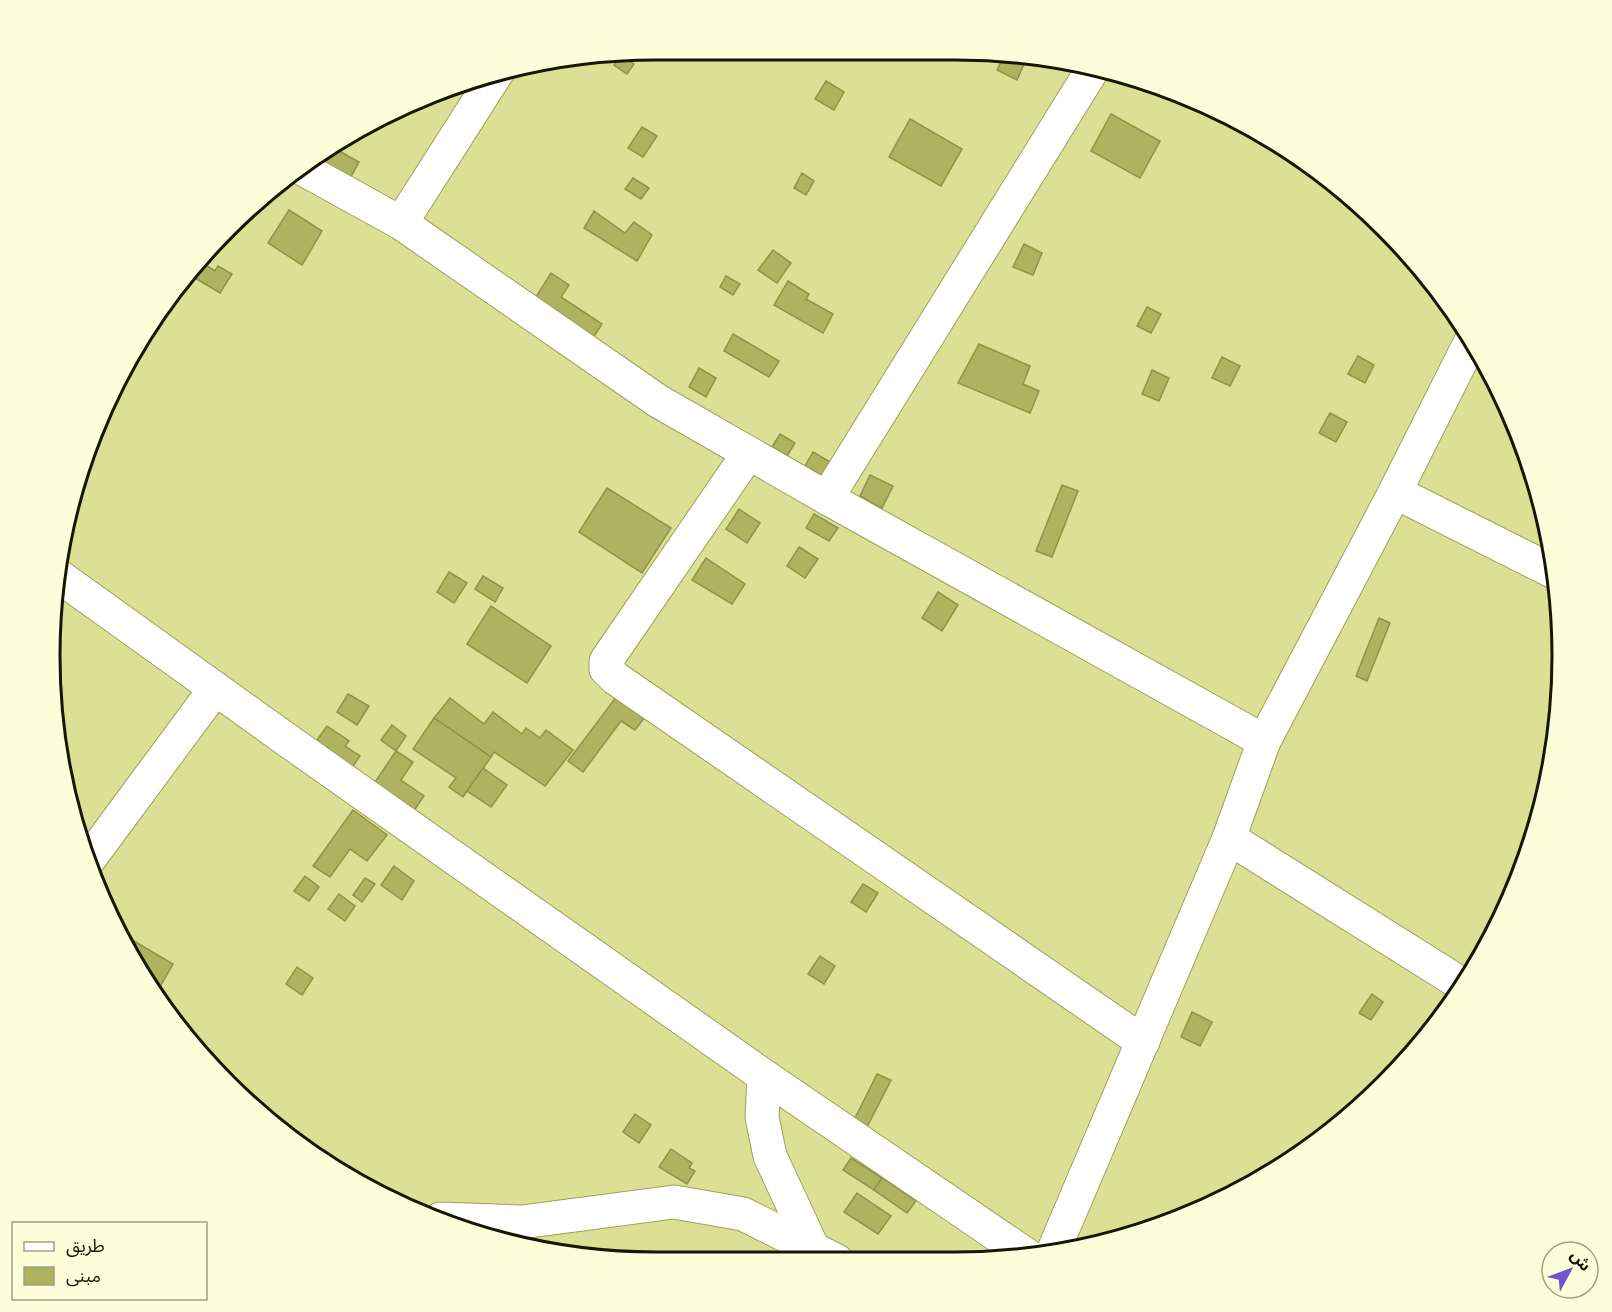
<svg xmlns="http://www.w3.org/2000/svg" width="1612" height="1312" font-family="Karla,'Noto Sans Arabic',sans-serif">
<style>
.building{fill:#afb360;stroke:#8f9249;stroke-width:1.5}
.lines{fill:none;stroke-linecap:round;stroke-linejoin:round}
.minor-casing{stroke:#9ea158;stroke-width:35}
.minor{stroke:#fff;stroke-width:33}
.rim{fill:none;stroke:#161700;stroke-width:3}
</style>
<rect width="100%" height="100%" fill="#dce094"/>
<g class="building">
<polygon points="1006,52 1026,60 1017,80 997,70"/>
<polygon points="621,55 634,64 627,74 614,65"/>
<polygon points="826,81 844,92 834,110 815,99"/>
<polygon points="1111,114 1160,141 1140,178 1091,151"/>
<polygon points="910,119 962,149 941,186 889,157"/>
<polygon points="642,127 657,136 643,157 628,148"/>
<polygon points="332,147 359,162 347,184 310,163"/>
<polygon points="802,173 814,181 806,195 794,188"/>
<polygon points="633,178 649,188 641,199 625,189"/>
<polygon points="289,210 322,231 302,265 268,243"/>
<polygon points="594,211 625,233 634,222 652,235 637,261 584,228"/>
<polygon points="1024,244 1042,253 1033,275 1013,267"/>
<polygon points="773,250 791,263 777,283 758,270"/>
<polygon points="201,262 215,271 218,266 232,274 220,293 190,275"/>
<polygon points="551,273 569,285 561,297 602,324 593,338 534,300"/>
<polygon points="726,276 740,284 733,295 720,287"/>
<polygon points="788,281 809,294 806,299 833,314 823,333 774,305"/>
<polygon points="1147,307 1161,314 1151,333 1137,326"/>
<polygon points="733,334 779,361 769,377 724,351"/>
<polygon points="979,344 1030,366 1023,384 1039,391 1030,413 958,383"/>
<polygon points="1358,356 1374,365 1365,383 1348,374"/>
<polygon points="1222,357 1240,366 1230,386 1212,378"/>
<polygon points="699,368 716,378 706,397 689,387"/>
<polygon points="1152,370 1169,378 1159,401 1142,394"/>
<polygon points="1330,413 1347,422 1336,442 1319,433"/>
<polygon points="780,434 795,443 787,456 772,447"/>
<polygon points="813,452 837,466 829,480 805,466"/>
<polygon points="870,475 893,486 882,508 860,496"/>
<polygon points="1062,485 1078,491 1052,557 1036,551"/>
<polygon points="607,488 671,528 642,573 579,532"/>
<polygon points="739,509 760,523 747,543 726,529"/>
<polygon points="814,514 838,528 829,541 806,528"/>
<polygon points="799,547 818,559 805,578 787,566"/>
<polygon points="706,558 745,584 732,604 692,580"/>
<polygon points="449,572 467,583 454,603 437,592"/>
<polygon points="483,576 503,588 495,602 475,589"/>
<polygon points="938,592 958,605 942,631 922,618"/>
<polygon points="491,606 551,646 527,683 467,644"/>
<polygon points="1379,618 1390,623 1367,681 1356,676"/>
<polygon points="348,694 369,706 357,725 337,712"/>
<polygon points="617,696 645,717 635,730 621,721 583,772 568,761"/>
<polygon points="450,698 484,724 493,712 522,734 526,728 540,738 546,730 573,750 545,786 494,752 491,757 434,718"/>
<polygon points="434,718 491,757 463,797 449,787 456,778 413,749"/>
<polygon points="392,725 406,736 396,751 381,740"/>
<polygon points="327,726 349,741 345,746 360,756 349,772 312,747"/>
<polygon points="396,751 413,762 401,780 424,796 411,815 371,788"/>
<polygon points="483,768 507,785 491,807 467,791"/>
<polygon points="353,810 387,835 367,861 350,849 330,877 313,866"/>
<polygon points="394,866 414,881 402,900 381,885"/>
<polygon points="305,876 319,887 309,901 294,891"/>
<polygon points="365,878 375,884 362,902 353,895"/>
<polygon points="863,884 878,893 866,912 851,902"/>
<polygon points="339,894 355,906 345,921 328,909"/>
<polygon points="122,934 173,964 157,992 120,937"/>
<polygon points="820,956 835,966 824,984 808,974"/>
<polygon points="297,967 313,978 302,995 286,984"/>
<polygon points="1372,994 1383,1002 1371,1020 1359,1013"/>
<polygon points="1192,1012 1212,1022 1200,1046 1181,1037"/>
<polygon points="877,1074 891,1080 866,1129 853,1122"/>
<polygon points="635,1114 651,1125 639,1143 623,1132"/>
<polygon points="671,1149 692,1163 689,1168 695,1171 687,1184 659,1167"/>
<polygon points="851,1158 882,1178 874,1190 843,1170"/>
<polygon points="882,1178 916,1201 907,1213 874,1190"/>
<polygon points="857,1193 891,1216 878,1234 844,1212"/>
</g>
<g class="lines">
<g class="minor-casing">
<g id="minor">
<polyline points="303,169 401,223 658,401 827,498 1264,741"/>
<polyline points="401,223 498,71"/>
<polyline points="748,454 606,661 606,669 615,678 1143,1042"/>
<polyline points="1395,492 1554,572"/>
<polyline points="827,498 1094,67"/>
<polyline points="60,577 287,740 764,1076 1028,1256"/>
<polyline points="1229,838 1463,985"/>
<polyline points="90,858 215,689"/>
<polyline points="764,1076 762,1117 770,1156 814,1251"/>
<polyline points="440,1219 522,1222 674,1202 743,1214 837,1261"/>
<polyline points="1053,1252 1229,838 1264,741 1395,492 1471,341"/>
</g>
</g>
<use href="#minor" class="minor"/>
</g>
<path d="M0 0H1612V1312H0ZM656 60H956A596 596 0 0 1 1552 656V656A596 596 0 0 1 956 1252H656A596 596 0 0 1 60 656V656A596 596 0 0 1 656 60Z" fill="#fbfed9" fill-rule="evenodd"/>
<path class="rim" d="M656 60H956A596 596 0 0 1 1552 656V656A596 596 0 0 1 956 1252H656A596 596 0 0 1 60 656V656A596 596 0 0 1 656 60Z"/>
<rect x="12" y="1222" width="195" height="78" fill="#fbfed9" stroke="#9fa282" stroke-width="1.5"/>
<rect x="24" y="1242" width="30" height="9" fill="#ffffff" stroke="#9fa282" stroke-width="1.5"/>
<text x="66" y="1252" font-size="18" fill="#161700">طريق</text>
<rect x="24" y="1267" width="30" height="18" fill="#afb360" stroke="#9fa282" stroke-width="1.5"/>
<text x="66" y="1282" font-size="18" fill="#161700">مبنى</text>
<g transform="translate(1570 1270) rotate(49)"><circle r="28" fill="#fbfed9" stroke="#9fa282" stroke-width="1.5"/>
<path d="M0-4.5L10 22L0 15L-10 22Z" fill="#7353cd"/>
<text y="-9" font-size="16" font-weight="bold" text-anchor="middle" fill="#161700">ش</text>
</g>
</svg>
